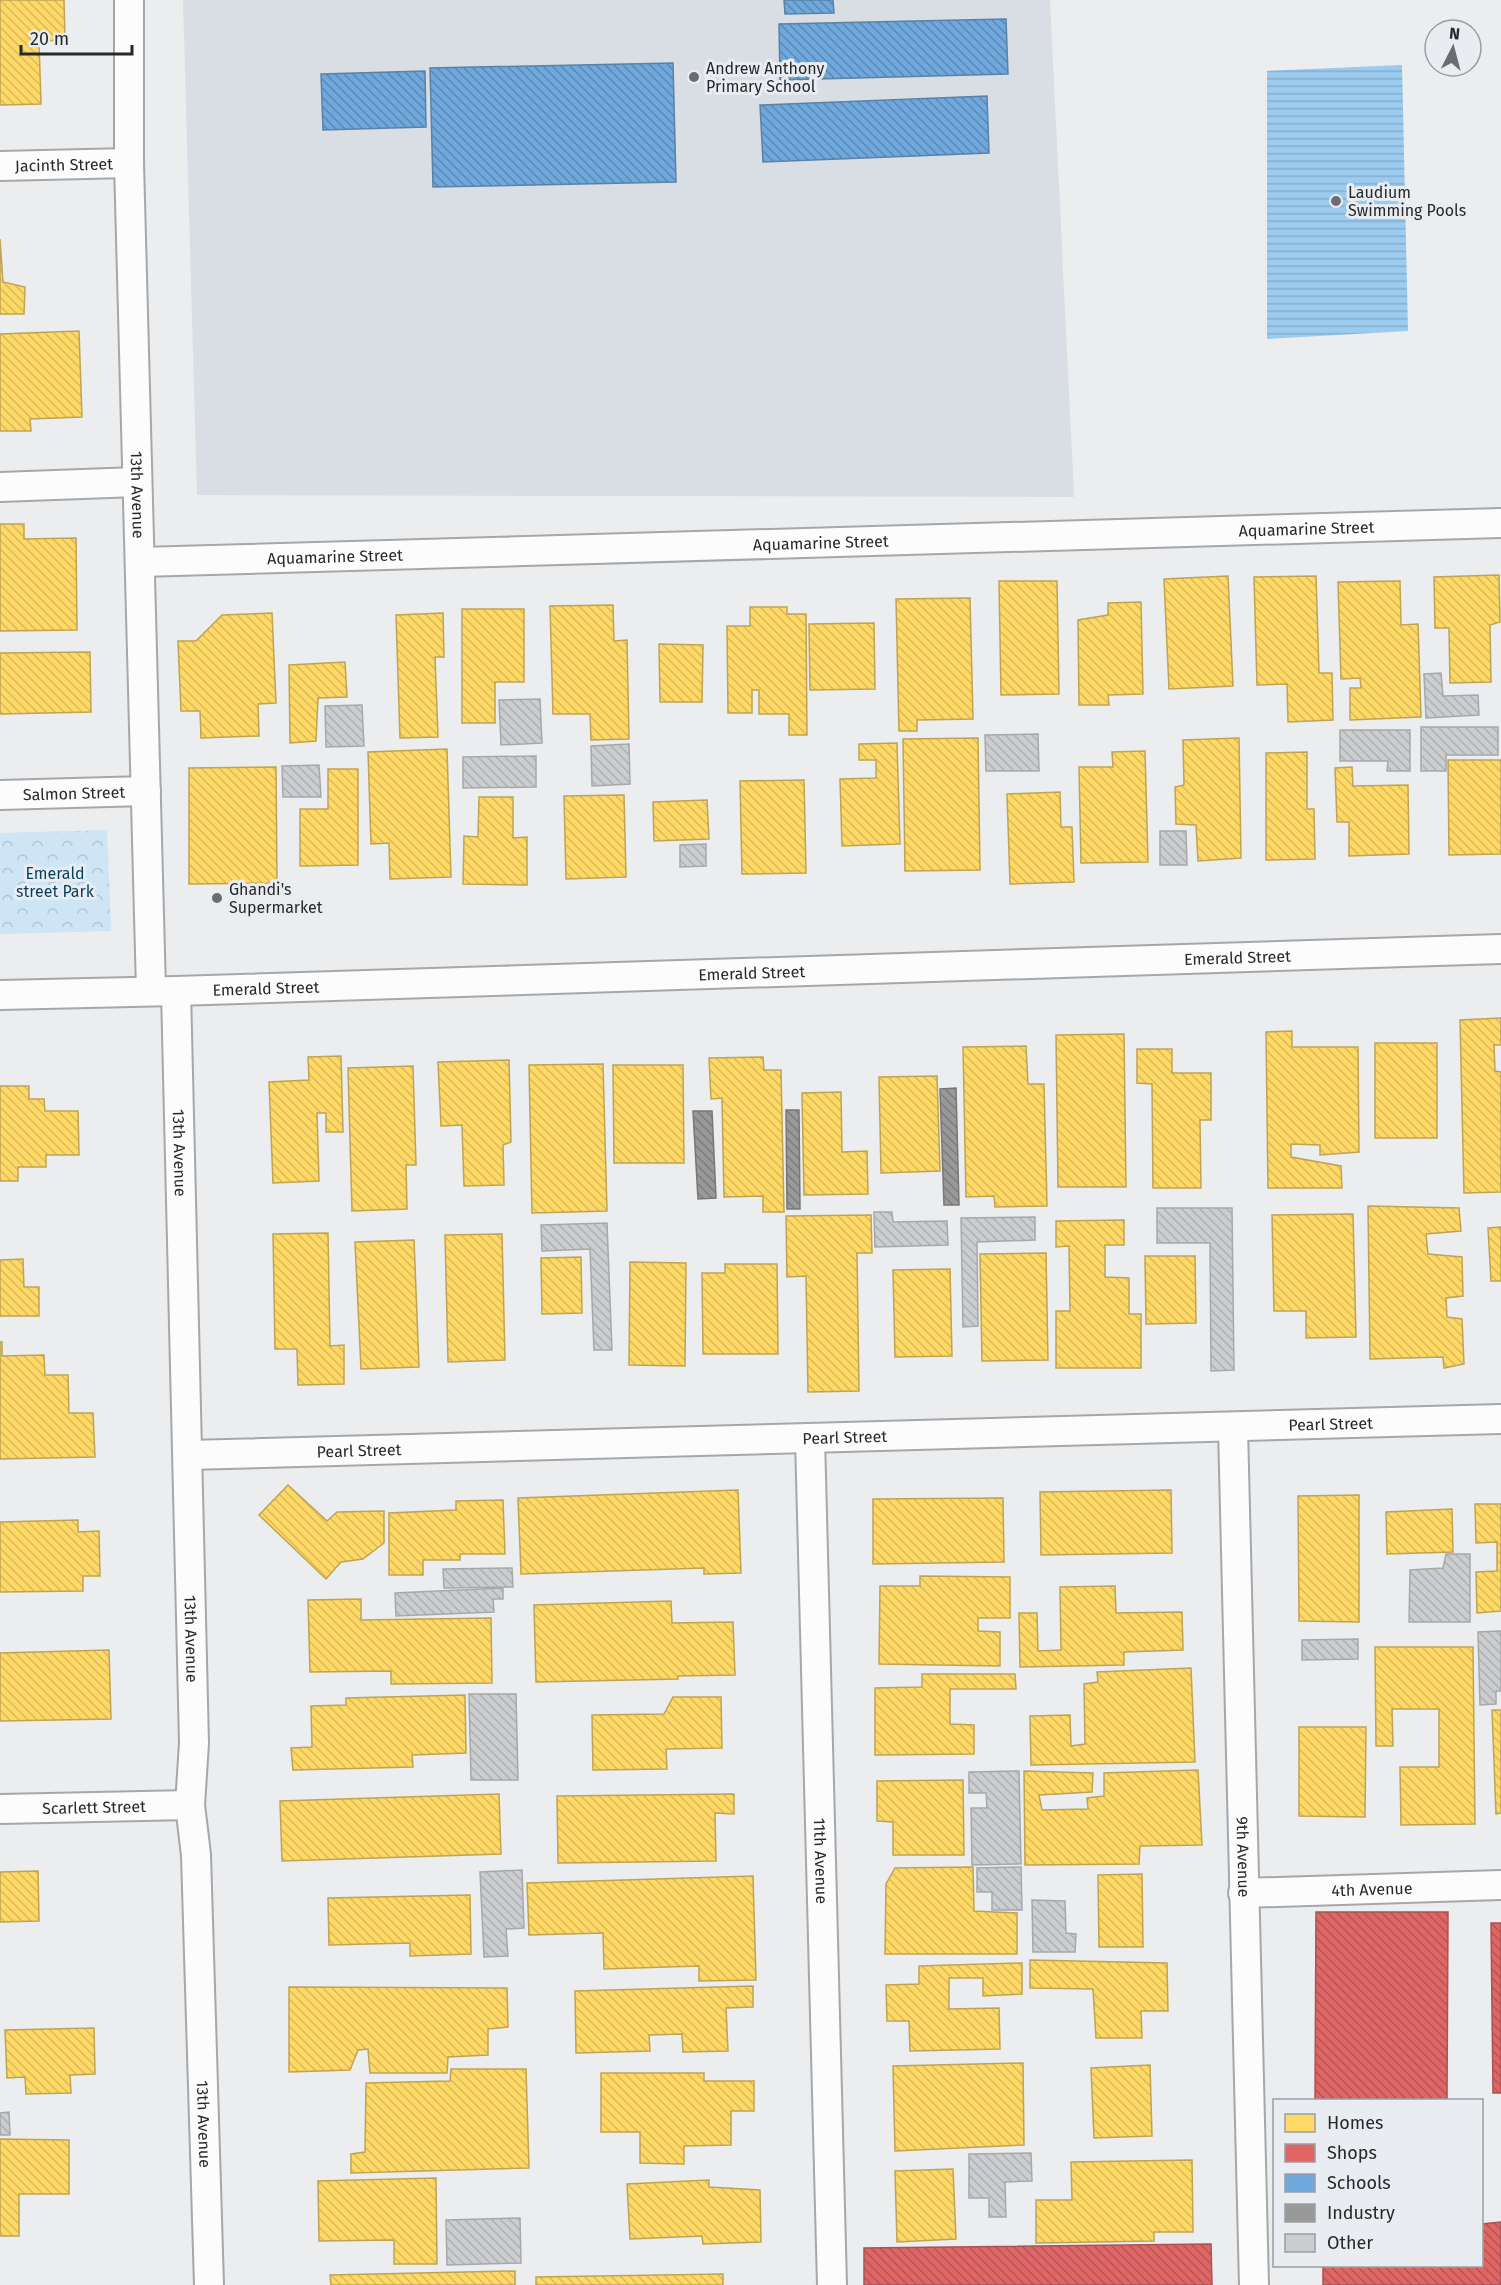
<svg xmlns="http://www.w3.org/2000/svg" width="1501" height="2285" font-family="'Fira Sans',sans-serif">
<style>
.built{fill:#d8dee4}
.forest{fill:url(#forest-crowns)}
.water{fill:url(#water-rules)}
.homes{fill:url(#homes-back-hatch);stroke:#bea454;stroke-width:1.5}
.shops{fill:url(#shops-back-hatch);stroke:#a85354;stroke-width:1.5}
.schools{fill:url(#schools-back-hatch);stroke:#5982a7;stroke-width:1.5}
.industry{fill:url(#industry-back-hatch);stroke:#767778;stroke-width:1.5}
.building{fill:url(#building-back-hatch);stroke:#a7a8aa;stroke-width:1.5}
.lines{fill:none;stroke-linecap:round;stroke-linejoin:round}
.minor-casing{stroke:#a5a7a9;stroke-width:32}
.minor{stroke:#fcfcfd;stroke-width:28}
.poi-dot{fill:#6b6d6f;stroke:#e9edf1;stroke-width:2}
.labels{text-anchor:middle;stroke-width:6;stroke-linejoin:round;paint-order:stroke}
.poi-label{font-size:16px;fill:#26282a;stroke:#e9edf1;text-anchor:start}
.street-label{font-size:16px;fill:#26282a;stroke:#e9edf1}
.park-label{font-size:16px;fill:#063e5e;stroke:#e9edf1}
</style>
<defs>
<pattern id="forest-crowns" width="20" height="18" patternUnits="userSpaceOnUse" patternTransform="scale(1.5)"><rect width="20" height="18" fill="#cee5f6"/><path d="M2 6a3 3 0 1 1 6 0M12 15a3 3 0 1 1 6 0" fill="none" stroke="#b1c4d3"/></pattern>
<pattern id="water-rules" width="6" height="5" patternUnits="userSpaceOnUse" patternTransform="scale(1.5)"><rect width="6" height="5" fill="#9bcbee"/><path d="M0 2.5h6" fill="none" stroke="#85aecc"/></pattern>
<pattern id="homes-back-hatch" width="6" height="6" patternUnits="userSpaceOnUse" patternTransform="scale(1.5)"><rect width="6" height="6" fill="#ffd966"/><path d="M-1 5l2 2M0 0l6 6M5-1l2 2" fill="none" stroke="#daba59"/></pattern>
<pattern id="shops-back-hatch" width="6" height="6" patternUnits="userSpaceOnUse" patternTransform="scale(1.5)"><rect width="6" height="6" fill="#e06666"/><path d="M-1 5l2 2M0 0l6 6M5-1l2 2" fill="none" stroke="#b55454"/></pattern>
<pattern id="schools-back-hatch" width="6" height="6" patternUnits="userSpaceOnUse" patternTransform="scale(1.5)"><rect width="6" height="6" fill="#6fa8dc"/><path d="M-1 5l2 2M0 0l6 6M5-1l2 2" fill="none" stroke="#5b89b3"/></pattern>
<pattern id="industry-back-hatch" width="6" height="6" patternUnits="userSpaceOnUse" patternTransform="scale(1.5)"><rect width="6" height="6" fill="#999"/><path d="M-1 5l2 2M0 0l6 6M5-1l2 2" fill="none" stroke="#7d7d7d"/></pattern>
<pattern id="building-back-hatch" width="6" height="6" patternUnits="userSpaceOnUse" patternTransform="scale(1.5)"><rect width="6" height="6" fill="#cbcdce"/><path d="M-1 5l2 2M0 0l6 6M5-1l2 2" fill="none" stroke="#aeb0b1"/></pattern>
</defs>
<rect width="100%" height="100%" fill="#ebedef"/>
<polygon class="built" points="183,0 1050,0 1074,497 197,495"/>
<polygon class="forest" points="107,830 111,931 0,934 0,833"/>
<polygon class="water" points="1402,65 1408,331 1267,339 1267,71"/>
<g class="homes">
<polygon points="0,0 64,0 65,40 39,41 41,104 0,105"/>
<polygon points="0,239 3,282 25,287 24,314 0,314"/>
<polygon points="79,331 82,417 30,419 31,431 0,431 0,334"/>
<polygon points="0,524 24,524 24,539 76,538 77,630 0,631"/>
<polygon points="1499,575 1500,622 1490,625 1491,682 1450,683 1449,628 1435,628 1434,577"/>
<polygon points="1228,576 1233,686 1169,689 1164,579"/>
<polygon points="1316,576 1319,673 1332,673 1333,720 1288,722 1287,684 1257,685 1254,577"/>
<polygon points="999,581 1057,581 1059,694 1001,695"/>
<polygon points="1400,581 1401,625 1418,624 1421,717 1350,720 1350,688 1361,688 1360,678 1341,679 1338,582"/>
<polygon points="970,598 973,719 917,720 917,731 899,731 896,599"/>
<polygon points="1141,602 1143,694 1108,695 1109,705 1079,705 1078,620 1108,615 1108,603"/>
<polygon points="613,605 614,641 627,640 629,739 591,740 590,714 553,714 550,606"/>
<polygon points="750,607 787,607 787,614 806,614 807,735 789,735 789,714 759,714 759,690 752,690 752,713 728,713 727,626 750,626"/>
<polygon points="462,609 524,609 524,682 495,682 495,723 462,723"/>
<polygon points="272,613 276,703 258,704 259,736 201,738 200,711 181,711 178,641 196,641 222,615"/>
<polygon points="443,613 444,657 435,657 438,737 400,738 396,615"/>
<polygon points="874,623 875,689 810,690 809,624"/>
<polygon points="659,644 703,645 702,702 660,702"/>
<polygon points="90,652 91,712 0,714 0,653"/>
<polygon points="345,662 347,697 318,698 316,741 290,743 289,665"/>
<polygon points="978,738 980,870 905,871 903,739"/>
<polygon points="1239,738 1241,858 1198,861 1196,825 1176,824 1175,787 1184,785 1183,740"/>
<polygon points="897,743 900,844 842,846 840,779 876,778 876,760 859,760 859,744"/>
<polygon points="447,749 451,877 390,879 389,843 371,844 368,752"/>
<polygon points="1145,751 1148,862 1081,863 1079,767 1113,767 1112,752"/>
<polygon points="1307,752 1307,809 1314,809 1315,859 1266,860 1266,753"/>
<polygon points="1448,760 1501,760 1501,854 1449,855"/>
<polygon points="276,767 277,883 189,884 189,768"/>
<polygon points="1352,767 1353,786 1408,785 1409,854 1349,856 1349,822 1337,822 1335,768"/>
<polygon points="328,769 358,769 358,865 300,866 300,809 328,809"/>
<polygon points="804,780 806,873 742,874 740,781"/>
<polygon points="1060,792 1061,827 1072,827 1074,882 1010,884 1007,794"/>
<polygon points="624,795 626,877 566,879 564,796"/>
<polygon points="479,797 513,797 513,838 527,837 527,885 463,884 464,836 478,837"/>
<polygon points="707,800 709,839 654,841 653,802"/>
<polygon points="1501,1018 1501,1045 1494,1045 1495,1071 1501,1072 1501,1192 1464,1193 1460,1020"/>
<polygon points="1292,1031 1292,1047 1358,1047 1359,1152 1320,1155 1320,1145 1291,1144 1291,1157 1341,1166 1342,1188 1268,1188 1266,1032"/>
<polygon points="1124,1034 1126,1187 1058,1187 1056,1035"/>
<rect x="1375" y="1043" width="62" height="95"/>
<polygon points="1026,1046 1028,1084 1044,1084 1047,1206 995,1207 994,1196 966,1197 963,1047"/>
<polygon points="1137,1049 1172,1049 1172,1073 1211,1073 1211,1120 1200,1120 1201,1188 1153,1188 1152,1084 1137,1083"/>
<polygon points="341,1056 343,1132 326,1132 326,1113 317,1113 319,1181 273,1183 269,1082 309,1080 308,1057"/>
<polygon points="763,1057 764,1070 781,1070 784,1212 763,1212 763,1196 724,1197 722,1098 711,1099 709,1058"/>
<polygon points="509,1060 511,1142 503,1145 504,1185 464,1186 462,1125 441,1126 438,1062"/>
<polygon points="603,1064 607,1211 532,1213 529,1065"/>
<polygon points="613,1065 683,1065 684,1163 614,1163"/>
<polygon points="413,1066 416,1165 406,1165 407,1209 352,1211 348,1068"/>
<polygon points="937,1076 940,1171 881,1173 879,1077"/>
<polygon points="0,1086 29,1086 29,1099 44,1099 45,1111 78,1111 79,1155 46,1155 46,1167 18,1167 18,1181 0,1181"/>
<polygon points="841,1092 842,1152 867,1151 868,1194 804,1195 802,1093"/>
<polygon points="1368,1206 1459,1208 1461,1231 1426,1234 1428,1254 1462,1257 1463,1296 1446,1298 1447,1317 1462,1319 1464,1364 1444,1368 1443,1357 1370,1359"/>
<polygon points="1353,1214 1356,1337 1306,1338 1306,1311 1274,1311 1272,1215"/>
<polygon points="871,1215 872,1253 857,1253 859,1391 808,1392 806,1276 787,1277 786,1216"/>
<polygon points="1124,1220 1124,1245 1105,1245 1105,1277 1129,1278 1129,1314 1141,1314 1141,1368 1056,1368 1056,1311 1070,1311 1069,1246 1056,1247 1056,1221"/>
<polygon points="1501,1227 1501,1281 1491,1281 1488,1228"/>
<polygon points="328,1233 330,1346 344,1345 344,1384 298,1385 297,1349 275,1349 273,1234"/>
<polygon points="502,1234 505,1360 448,1362 445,1235"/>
<polygon points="414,1240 419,1367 361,1369 355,1242"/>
<polygon points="1046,1253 1048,1360 982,1361 980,1254"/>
<polygon points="1145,1256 1195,1256 1196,1323 1146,1324"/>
<polygon points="581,1257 582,1313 542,1314 541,1258"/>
<polygon points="23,1259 24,1287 39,1287 39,1316 0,1316 0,1260"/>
<polygon points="630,1262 686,1263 685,1366 629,1365"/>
<polygon points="725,1264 777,1264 778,1354 703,1354 702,1273 725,1273"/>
<polygon points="950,1269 952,1356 895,1357 893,1270"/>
<polygon points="0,1342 2,1342 2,1356 44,1355 45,1375 68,1375 69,1413 93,1413 95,1457 0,1459"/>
<polygon points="288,1485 327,1521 337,1512 384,1511 384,1543 363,1559 341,1562 326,1579 259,1515"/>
<polygon points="738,1490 741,1573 704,1574 704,1568 521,1574 518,1498"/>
<polygon points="1171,1490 1172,1553 1041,1555 1040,1492"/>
<polygon points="1359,1495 1359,1622 1299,1621 1298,1496"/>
<polygon points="1003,1498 1004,1562 873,1564 873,1499"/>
<polygon points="503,1500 505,1554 460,1554 460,1560 423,1560 423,1575 389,1575 389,1513 456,1510 456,1501"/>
<polygon points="1475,1504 1501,1504 1501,1611 1477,1613 1476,1572 1497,1571 1497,1542 1476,1543"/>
<polygon points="1452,1509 1453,1552 1387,1554 1386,1512"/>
<polygon points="78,1520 78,1532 99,1531 100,1576 83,1576 83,1591 0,1592 0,1522"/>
<polygon points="920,1576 1010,1577 1010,1618 978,1618 978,1631 1000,1632 1000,1666 879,1664 880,1586 920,1586"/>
<polygon points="1115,1586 1116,1613 1182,1612 1183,1650 1124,1652 1124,1665 1020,1667 1019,1613 1037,1613 1038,1651 1061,1650 1060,1587"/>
<polygon points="361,1599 361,1620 491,1618 492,1683 391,1684 391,1671 310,1672 308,1600"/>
<polygon points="671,1601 672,1623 733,1622 735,1675 678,1676 678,1679 536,1682 534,1605"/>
<polygon points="1375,1647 1473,1647 1475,1824 1401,1825 1400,1767 1439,1767 1439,1709 1392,1709 1393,1746 1376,1746"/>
<polygon points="109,1650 111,1719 0,1721 0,1653"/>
<polygon points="1191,1668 1195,1762 1031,1765 1030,1716 1070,1715 1071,1746 1085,1744 1084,1684 1098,1682 1097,1672"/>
<polygon points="922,1674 1015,1674 1016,1689 950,1689 950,1724 974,1725 974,1754 875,1755 875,1688 922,1687"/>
<polygon points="465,1695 466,1753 412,1755 413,1767 293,1770 291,1748 312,1747 311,1706 346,1705 346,1698"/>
<polygon points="673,1697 721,1697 722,1748 666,1749 667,1769 593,1770 592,1715 664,1714"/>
<polygon points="1492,1710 1501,1710 1501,1813 1496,1814"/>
<polygon points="1299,1727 1366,1727 1365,1817 1299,1816"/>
<polygon points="1198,1770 1202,1845 1140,1846 1139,1864 1025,1865 1024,1771 1093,1773 1092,1792 1039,1795 1042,1810 1088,1809 1087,1798 1104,1796 1104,1773"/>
<polygon points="963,1780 964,1855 893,1855 893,1822 877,1821 877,1781"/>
<polygon points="499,1794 501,1854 282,1861 280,1801"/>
<polygon points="734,1794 734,1814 715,1813 716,1861 558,1863 557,1796"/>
<polygon points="973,1867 974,1911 1017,1913 1017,1954 885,1954 886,1884 895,1868"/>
<polygon points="38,1871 39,1921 0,1922 0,1872"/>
<polygon points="1142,1874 1143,1947 1099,1947 1098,1875"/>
<polygon points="753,1876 756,1980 699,1981 699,1966 604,1969 603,1933 529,1935 527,1883"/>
<polygon points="470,1895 471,1954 410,1956 410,1943 329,1945 328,1898"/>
<polygon points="1030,1960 1167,1963 1168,2011 1141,2011 1142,2038 1096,2038 1093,1989 1030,1988"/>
<polygon points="1022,1963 1022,1994 983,1996 983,1978 949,1978 949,2009 999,2008 1000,2049 910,2051 909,2021 887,2021 886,1985 919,1984 919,1966"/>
<polygon points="753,1986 753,2007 726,2008 728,2051 683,2052 682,2034 649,2035 650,2051 576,2053 575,1991"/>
<polygon points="289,1987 507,1988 508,2027 488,2029 488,2055 448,2057 447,2073 370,2073 368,2049 358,2050 350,2070 289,2072"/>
<polygon points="94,2028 95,2074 70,2075 71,2093 26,2094 25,2077 7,2078 5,2030"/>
<polygon points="1023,2063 1024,2145 895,2151 893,2066"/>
<polygon points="1150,2065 1152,2136 1094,2138 1091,2068"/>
<polygon points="451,2069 526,2069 529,2168 351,2173 351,2154 365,2152 366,2083 450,2081"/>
<polygon points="601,2073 704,2073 704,2081 754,2081 754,2111 731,2111 731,2145 684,2146 684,2164 640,2163 640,2132 601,2132"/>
<polygon points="0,2139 69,2140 69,2194 19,2194 19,2236 0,2236"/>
<polygon points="1192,2160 1193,2232 1154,2232 1154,2241 1036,2243 1036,2200 1072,2200 1071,2162"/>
<polygon points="953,2169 956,2239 897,2242 895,2171"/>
<polygon points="436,2178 437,2264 394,2264 394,2240 319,2241 318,2181"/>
<polygon points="709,2180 709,2187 760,2190 761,2242 703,2244 702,2236 630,2239 627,2184"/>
<polygon points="515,2271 515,2285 331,2285 330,2275"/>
<polygon points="723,2274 723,2285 536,2285 536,2277"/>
</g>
<g class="shops">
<polygon points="1316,1912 1448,1912 1447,2100 1315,2100"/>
<polygon points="1491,1923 1501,1923 1501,2093 1493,2093"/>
<polygon points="1501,2222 1501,2285 1323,2285 1323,2266 1482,2266 1482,2224"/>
<polygon points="1211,2244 1212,2285 864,2285 864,2248"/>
</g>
<g class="schools">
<polygon points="784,0 833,0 834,13 785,14"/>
<polygon points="1006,19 1008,74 780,80 779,24"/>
<polygon points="673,63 676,182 433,187 430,68"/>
<polygon points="425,71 426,127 323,130 321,74"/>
<polygon points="987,96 989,153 763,162 760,105"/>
</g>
<g class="industry">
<polygon points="956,1088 959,1205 944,1205 940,1089"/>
<polygon points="786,1110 799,1110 800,1209 787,1209"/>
<polygon points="693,1111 712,1111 716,1198 698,1199"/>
</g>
<g class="building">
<polygon points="1441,673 1443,696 1478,695 1479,715 1426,718 1424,674"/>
<polygon points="540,699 542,743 501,745 499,700"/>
<polygon points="362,705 364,746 326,747 325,706"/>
<polygon points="1421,727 1498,727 1498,755 1446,755 1446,771 1421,771"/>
<polygon points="1340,730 1410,730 1410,771 1387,771 1388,761 1340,761"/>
<polygon points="1038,734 1039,771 986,771 985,735"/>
<polygon points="629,744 630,784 592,786 591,746"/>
<polygon points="536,756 536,787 463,788 463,757"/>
<polygon points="319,765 321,797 283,797 282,766"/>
<polygon points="1160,831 1186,831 1187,865 1160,865"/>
<polygon points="706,844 706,866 680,867 680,845"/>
<polygon points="1157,1208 1232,1208 1234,1370 1211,1371 1210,1243 1157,1243"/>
<polygon points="874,1212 892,1212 893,1222 947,1221 948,1245 875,1247"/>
<polygon points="1035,1217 1035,1240 977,1242 978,1326 963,1327 961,1218"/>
<polygon points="607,1223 612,1350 594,1350 590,1249 542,1251 541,1225"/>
<polygon points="1446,1554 1470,1554 1470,1622 1409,1622 1410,1570 1443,1568"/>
<polygon points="512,1568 513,1587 444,1588 443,1569"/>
<polygon points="503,1588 503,1599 493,1599 494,1612 396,1616 395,1593"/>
<polygon points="1501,1631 1501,1691 1496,1691 1496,1704 1480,1705 1478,1632"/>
<polygon points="1358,1639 1358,1659 1302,1660 1302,1640"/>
<polygon points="469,1694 516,1694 518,1780 471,1780"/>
<polygon points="1019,1771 1021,1864 972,1865 971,1808 987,1808 986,1793 969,1793 969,1772"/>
<polygon points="1021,1867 1022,1910 992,1910 992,1892 977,1892 977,1868"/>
<polygon points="522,1870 524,1928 506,1929 508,1956 484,1957 480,1872"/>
<polygon points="1032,1900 1065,1901 1066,1933 1076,1934 1075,1952 1033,1952"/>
<polygon points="9,2112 10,2135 0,2135 0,2113"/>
<polygon points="1031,2153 1032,2181 1005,2182 1006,2217 989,2217 989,2198 969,2198 969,2154"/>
<polygon points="520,2218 521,2263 447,2265 446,2220"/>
</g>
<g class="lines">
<g class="minor-casing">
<g id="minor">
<path id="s1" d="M129,0V163L151,990"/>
<path id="s2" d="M0,166L129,163"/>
<polyline points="0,487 137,482"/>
<path id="s3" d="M140,562L1501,523"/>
<path id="s4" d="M0,795L146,791"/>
<path id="s5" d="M176,991L194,1743L190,1805L196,1855L209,2285"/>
<path id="s6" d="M0,995L176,991L1501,949"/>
<path id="s7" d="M1233,1428L1254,2285"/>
<path id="s8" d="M810,1438L832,2285"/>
<path id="s9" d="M188,1455L1501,1419"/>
<path id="s10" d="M0,1809L190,1805"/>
<path id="s11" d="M1243,1893L1501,1885"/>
</g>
</g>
<use href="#minor" class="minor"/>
</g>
<g class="poi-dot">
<circle cx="694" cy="77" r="6"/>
<circle cx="1336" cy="201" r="6"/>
<circle cx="217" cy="898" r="6"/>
</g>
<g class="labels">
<g class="poi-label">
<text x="706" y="74">Andrew Anthony<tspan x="706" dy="18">Primary School</tspan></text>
<text x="1348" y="198">Laudium<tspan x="1348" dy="18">Swimming Pools</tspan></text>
<text x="229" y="895">Ghandi's<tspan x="229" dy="18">Supermarket</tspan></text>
</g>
<g class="street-label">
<text dy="6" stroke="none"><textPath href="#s2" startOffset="64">Jacinth Street</textPath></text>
<text dy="6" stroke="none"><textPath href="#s1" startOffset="495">13th Avenue</textPath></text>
<text dy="6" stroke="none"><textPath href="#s3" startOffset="1167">Aquamarine Street</textPath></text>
<text dy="6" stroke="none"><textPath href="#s3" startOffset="681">Aquamarine Street</textPath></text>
<text dy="6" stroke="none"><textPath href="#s3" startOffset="195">Aquamarine Street</textPath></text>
<text dy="6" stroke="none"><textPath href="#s4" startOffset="74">Salmon Street</textPath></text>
<text dy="6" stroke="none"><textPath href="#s6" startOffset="1238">Emerald Street</textPath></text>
<text dy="6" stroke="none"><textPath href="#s6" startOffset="752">Emerald Street</textPath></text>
<text dy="6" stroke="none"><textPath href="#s6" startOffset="266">Emerald Street</textPath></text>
<text dy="6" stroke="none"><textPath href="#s5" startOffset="162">13th Avenue</textPath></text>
<text dy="6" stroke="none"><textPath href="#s9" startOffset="1143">Pearl Street</textPath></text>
<text dy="6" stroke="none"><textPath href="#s9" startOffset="657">Pearl Street</textPath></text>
<text dy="6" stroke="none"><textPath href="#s9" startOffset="171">Pearl Street</textPath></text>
<text dy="6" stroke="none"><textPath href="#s5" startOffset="648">13th Avenue</textPath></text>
<text dy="6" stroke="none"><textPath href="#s10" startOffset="94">Scarlett Street</textPath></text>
<text dy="6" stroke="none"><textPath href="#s7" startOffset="429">9th Avenue</textPath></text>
<text dy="6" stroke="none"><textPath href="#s8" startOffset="423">11th Avenue</textPath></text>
<text dy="6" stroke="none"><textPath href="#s11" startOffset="129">4th Avenue</textPath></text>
<text dy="6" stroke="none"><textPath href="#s5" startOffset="1134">13th Avenue</textPath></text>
</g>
<g class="park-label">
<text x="55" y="879">Emerald<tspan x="55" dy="18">street Park</tspan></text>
</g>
</g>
<rect x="1273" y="2099" width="210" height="168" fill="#e9edf1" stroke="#9b9ea1" stroke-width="1.5"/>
<rect x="1285" y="2114" width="30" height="18" fill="#ffd966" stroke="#9b9ea1" stroke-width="1.5"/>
<text x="1327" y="2129" font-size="18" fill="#26282a">Homes</text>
<rect x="1285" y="2144" width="30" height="18" fill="#e06666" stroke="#9b9ea1" stroke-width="1.5"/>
<text x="1327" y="2159" font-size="18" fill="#26282a">Shops</text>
<rect x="1285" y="2174" width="30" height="18" fill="#6fa8dc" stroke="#9b9ea1" stroke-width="1.5"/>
<text x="1327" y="2189" font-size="18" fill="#26282a">Schools</text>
<rect x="1285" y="2204" width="30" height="18" fill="#999999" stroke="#9b9ea1" stroke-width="1.5"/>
<text x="1327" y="2219" font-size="18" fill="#26282a">Industry</text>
<rect x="1285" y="2234" width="30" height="18" fill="#cbcdce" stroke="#9b9ea1" stroke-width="1.5"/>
<text x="1327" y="2249" font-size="18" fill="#26282a">Other</text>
<g transform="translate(1453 48) rotate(6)"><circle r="28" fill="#e9edf1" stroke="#9b9ea1" stroke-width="1.5"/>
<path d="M0-4.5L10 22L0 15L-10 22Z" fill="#6b6d6f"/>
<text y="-9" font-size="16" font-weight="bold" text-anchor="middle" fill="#26282a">N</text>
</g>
<path d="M21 45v9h111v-9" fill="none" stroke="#26282a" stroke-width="3"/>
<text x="30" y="45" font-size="18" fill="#26282a" stroke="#e9edf1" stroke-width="4.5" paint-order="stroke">20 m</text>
</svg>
